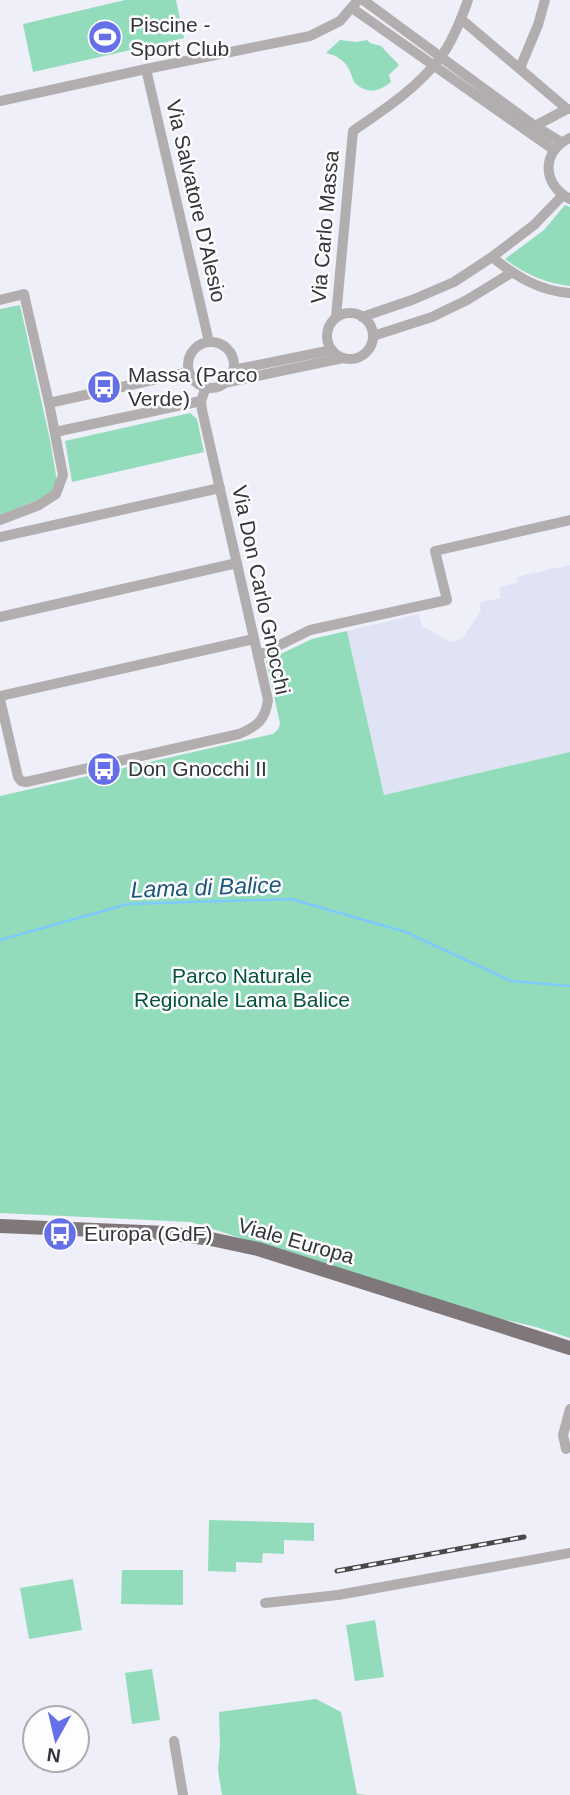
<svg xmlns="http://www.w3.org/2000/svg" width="570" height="1795" font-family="Arial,sans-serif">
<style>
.built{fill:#e0e3f4}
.green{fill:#92dcbb}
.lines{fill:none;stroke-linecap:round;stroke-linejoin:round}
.stream{stroke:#7dcafd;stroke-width:2.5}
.minor{stroke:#b2aeaf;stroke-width:10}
.major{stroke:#7f777a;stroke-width:14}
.rail-casing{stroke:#48494c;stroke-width:5}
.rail{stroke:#fdfdff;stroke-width:2.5;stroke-dasharray:8;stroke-linecap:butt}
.labels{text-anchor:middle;stroke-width:5;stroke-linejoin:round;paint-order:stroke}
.poi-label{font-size:21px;fill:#353639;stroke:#fdfdff;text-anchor:start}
.street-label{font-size:21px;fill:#353639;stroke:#fdfdff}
.park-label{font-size:21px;fill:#03533a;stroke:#fdfdff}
.water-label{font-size:23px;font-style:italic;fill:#1c5678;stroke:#fdfdff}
</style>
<rect width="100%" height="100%" fill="#eeeff8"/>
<polygon class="built" points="570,565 570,752 384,795 347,631 419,614 422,626 450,642 462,639 481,611 479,603 501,598 499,587 517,583 517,577"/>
<g class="green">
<polygon points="125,0 176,0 184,38 33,72 23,24"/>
<path d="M340,40L356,42L367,40L370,43L381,46L399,65L389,75L391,82C380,91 368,95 356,84C352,80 352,74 349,69C344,60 336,55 326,53Z"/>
<path d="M565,205L570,207V286C545,283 525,274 505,259L544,230Z"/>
<polygon points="20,305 50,440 57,481 52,491 45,497 0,515 0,309"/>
<polygon points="190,413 197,419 204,452 72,482 65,441"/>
<polygon points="347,631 384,795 570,752 570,1338 536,1327 453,1307 191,1222 0,1213 0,796 273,734 279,728 280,723 266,661 312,639"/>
<polygon points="209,1520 314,1523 314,1541 284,1540 284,1554 263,1553 262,1563 236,1562 236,1572 208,1571"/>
<polygon points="122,1570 183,1570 183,1605 121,1604"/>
<polygon points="73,1579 82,1630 29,1639 20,1588"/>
<polygon points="375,1620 384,1677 355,1681 346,1625"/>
<polygon points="152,1669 160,1720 132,1724 125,1673"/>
<polygon points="316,1699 341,1712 357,1794 368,1795 222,1795 218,1771 220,1744 219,1712"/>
</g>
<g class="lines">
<polyline class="stream" points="0,940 128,904 291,899 406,932 511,981 570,986"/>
<g class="minor">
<polyline points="363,0 535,126 561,142"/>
<polyline points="352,8 554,150"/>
<polyline points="461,19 567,109"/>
<polyline points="520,68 538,25 545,0"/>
<polyline points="146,69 209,342"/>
<polyline points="0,101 146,69 310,36 340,21 358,0"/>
<polyline points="535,126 567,109 570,109"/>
<path d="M570,138C541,151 542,185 570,199"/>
<path d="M492,257C515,276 539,291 570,293"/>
<polyline points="0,300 24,294 49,403 63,475 56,494 39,505 0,520"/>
<circle cx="350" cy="336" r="23"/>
<path d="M336,317L353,131C385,109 416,89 440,58C453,41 461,20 468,0"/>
<polyline points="362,317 412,300 454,282 492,257 534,225 563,195"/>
<polyline points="373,336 432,317 467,300 511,273"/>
<circle cx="211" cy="365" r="23"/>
<polyline points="233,370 332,350"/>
<polyline points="224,383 343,358"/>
<polyline points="49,403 189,372"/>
<polyline points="55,432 201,401"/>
<polyline points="0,537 220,488"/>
<polyline points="0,617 237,563"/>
<polyline points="258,656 310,630 447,600 435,551 570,520"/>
<polyline points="0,696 254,639"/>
<path d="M0,699L18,777L21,781L26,782L239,734C258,726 265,720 268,700L202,410L201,401L206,387"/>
<polyline points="566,1449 563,1435 570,1409"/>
<polyline points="265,1603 338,1595 570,1553"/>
<polyline points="174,1741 183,1795"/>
</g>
<polyline class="major" points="0,1226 167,1233 211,1239 258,1249 570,1348"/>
<g class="rail-casing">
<polyline id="rail" points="337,1571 524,1537"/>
</g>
<use href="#rail" class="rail"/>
</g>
<defs>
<g id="stadium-disc" transform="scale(1.75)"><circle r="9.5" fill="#656fe7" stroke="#fdfdff"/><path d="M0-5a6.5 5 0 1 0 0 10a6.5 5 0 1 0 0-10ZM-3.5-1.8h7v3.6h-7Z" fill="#fff"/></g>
<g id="bus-disc" transform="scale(1.75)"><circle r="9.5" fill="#656fe7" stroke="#fdfdff"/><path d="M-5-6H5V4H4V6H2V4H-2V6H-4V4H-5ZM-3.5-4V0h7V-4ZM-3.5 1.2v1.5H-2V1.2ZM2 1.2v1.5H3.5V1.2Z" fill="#fff"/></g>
</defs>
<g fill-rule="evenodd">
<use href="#stadium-disc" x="105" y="37"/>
<use href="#bus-disc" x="104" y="387"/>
<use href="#bus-disc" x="104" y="769"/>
<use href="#bus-disc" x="60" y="1234"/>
</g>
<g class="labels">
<g class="poi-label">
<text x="130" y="32">Piscine -<tspan x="130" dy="24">Sport Club</tspan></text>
<text x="128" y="382">Massa (Parco<tspan x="128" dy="24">Verde)</tspan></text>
<text x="128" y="776">Don Gnocchi II</text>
<text x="84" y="1241">Europa (GdF)</text>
</g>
<g class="street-label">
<text transform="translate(196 201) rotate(77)" y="7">Via Salvatore D'Alesio</text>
<text transform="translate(325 227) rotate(-85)" y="7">Via Carlo Massa</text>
<text transform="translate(261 590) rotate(78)" y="7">Via Don Carlo Gnocchi</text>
<text transform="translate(296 1241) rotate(16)" y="7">Viale Europa</text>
</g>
<g class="park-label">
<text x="242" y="983">Parco Naturale<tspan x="242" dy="24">Regionale Lama Balice</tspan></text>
</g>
<g class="water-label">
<text transform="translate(206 887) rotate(-2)" y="8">Lama di Balice</text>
</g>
</g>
<g transform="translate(56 1739) rotate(188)"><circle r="33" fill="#fdfdff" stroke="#adadb0" stroke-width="2"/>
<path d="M0-5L12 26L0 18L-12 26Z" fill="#656fe7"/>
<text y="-10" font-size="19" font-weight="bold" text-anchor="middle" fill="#353639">N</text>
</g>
</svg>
